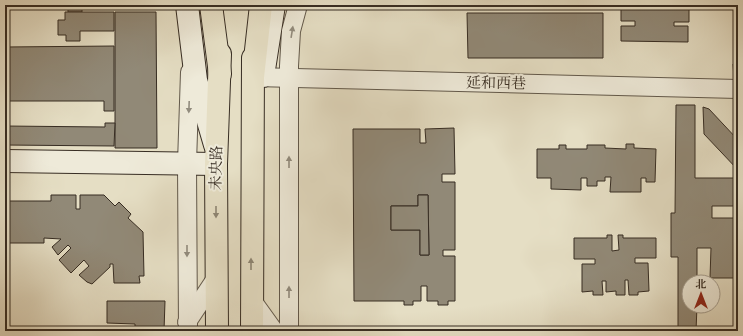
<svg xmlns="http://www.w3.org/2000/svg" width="743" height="336" font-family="'Sorts Mill Goudy','Noto Serif SC',serif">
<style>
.building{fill:#918977;stroke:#372d23;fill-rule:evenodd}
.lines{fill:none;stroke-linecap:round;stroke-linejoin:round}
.street-casing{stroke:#62594b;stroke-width:20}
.secondary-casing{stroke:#372d23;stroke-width:24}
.primary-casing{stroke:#372d23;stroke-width:24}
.highway-casing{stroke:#372d23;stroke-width:24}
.street{stroke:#eeead9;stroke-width:18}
.secondary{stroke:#eeead9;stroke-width:22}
.primary{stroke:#e5dec4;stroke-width:22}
.highway{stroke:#e5dec4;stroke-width:22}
.oneway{fill:#928c7e}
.oneway2{fill:#8e8674}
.labels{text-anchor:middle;stroke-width:4;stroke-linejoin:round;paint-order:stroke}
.street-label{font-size:15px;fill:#372d23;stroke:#eeead9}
</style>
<rect width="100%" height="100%" fill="#e5dec4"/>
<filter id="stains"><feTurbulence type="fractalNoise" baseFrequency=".005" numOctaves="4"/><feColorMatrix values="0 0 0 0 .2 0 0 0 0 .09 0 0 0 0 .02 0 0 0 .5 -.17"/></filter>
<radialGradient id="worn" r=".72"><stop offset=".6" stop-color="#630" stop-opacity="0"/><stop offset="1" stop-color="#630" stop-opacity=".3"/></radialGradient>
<g class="building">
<rect x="68" y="5" width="14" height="7"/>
<polygon points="621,5 689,5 689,22 674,22 674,26 688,26 688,42 621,41 621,26 635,26 635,21 621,21"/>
<polygon points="733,5 738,5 738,78 734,78 733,64 737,63"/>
<polygon points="65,12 114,12 114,31 80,31 80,41 66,41 66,35 58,35 58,20 65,20"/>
<polygon points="115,12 156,12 157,148 115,148"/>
<polygon points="467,13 603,13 603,58 468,58"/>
<polygon points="114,46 114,111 104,111 104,101 5,101 5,47"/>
<polygon points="676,105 695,105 695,178 734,178 734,206 712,206 712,218 738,218 738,278 710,278 711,248 697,248 697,282 689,282 689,306 697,306 696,331 678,331 678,257 671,257 671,213 675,213"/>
<polygon points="703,107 709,109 738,140 738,170 704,134"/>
<polygon points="105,123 115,123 114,146 5,145 5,126 105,127"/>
<path d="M454,128L455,174H442V182H455V250H443V256H455V301H448V305H438V301H427V286H421V301H413V305H404V301H354L353,129H420V143H426L425,129ZM418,195H428L429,255H420V230H391V206H418Z"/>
<polygon points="626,144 634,144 634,148 656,149 655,182 646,182 646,178 641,178 641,192 610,192 611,177 605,177 605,181 597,181 597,186 587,186 587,178 581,178 581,190 551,189 551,178 537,178 537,149 559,149 559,145 566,145 566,149 587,149 587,145 605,145 605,148 626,149"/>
<polygon points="5,195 7,195 7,201 51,201 51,195 76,195 76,209 80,209 80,195 104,195 115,206 119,202 131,214 128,218 143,232 144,276 139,276 140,283 114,283 113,264 110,264 110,267 92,284 87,282 79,275 89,266 84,260 71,273 59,260 71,248 68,245 58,255 52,247 61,239 44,238 44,243 5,243"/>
<polygon points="418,195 428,195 429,255 420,255 420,230 391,230 391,206 418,206"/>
<polygon points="607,235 612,235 612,251 619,250 618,235 623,235 623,238 656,238 656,258 635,258 635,263 648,263 649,291 638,292 638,295 629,295 628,280 625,280 625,295 616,295 616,291 606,292 606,281 602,281 603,295 593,295 593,291 582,292 582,264 595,264 595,259 574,259 574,238 607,238"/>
<polygon points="107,301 165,301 164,331 135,331 135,324 107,323"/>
<polygon points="5,329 23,330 23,331 5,331"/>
</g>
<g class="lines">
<g class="street-casing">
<g id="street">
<polyline points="253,77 738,89"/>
<polyline points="251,299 274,331"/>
<polyline points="187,322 217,277"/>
<polyline points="188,331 187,163 190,72"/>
<polyline points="289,331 289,66 291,31 298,5"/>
</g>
</g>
<g class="secondary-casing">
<g id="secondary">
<polyline points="187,5 196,80 215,145"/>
<polyline points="263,76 274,5"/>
<polyline points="5,161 216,164"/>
</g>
</g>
<g class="primary-casing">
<g id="primary">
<polyline points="217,331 216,164 220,54"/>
<polyline points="252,331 253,58"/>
</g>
</g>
<g class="highway-casing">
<g id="highway">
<polyline points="211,5 220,74"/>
<polyline points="253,77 261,5"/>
</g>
</g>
<use href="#street" class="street"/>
<use href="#secondary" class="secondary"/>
<use href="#primary" class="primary"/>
<use href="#highway" class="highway"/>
</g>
<defs><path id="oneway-solid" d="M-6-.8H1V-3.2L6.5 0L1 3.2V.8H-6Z"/></defs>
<g class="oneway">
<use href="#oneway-solid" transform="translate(292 32) rotate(-81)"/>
<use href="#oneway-solid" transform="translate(189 107) rotate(92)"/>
<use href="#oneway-solid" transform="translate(289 162) rotate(-90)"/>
<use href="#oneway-solid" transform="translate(187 251) rotate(90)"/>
<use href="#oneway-solid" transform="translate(289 292) rotate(-90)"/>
</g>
<g class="oneway2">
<use href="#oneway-solid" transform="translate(216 212) rotate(90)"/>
<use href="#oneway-solid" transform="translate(251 264) rotate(-90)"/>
</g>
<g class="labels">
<g class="street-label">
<text transform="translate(496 83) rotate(1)" y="5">延和西巷</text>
<text transform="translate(216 168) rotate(-89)" y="5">未央路</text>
</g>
</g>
<rect width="743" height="336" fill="none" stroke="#e5dec4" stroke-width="20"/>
<rect x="6" y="6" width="731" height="324" fill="none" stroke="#372d23" stroke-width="2"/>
<rect x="10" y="10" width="723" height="316" fill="none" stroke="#372d23"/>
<g transform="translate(701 294)"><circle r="19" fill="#eeead9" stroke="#a59e90"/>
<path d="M0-3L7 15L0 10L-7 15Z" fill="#8f2418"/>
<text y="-6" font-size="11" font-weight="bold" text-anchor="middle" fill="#372d23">北</text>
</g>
<rect width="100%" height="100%" filter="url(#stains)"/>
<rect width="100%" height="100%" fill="url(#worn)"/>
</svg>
